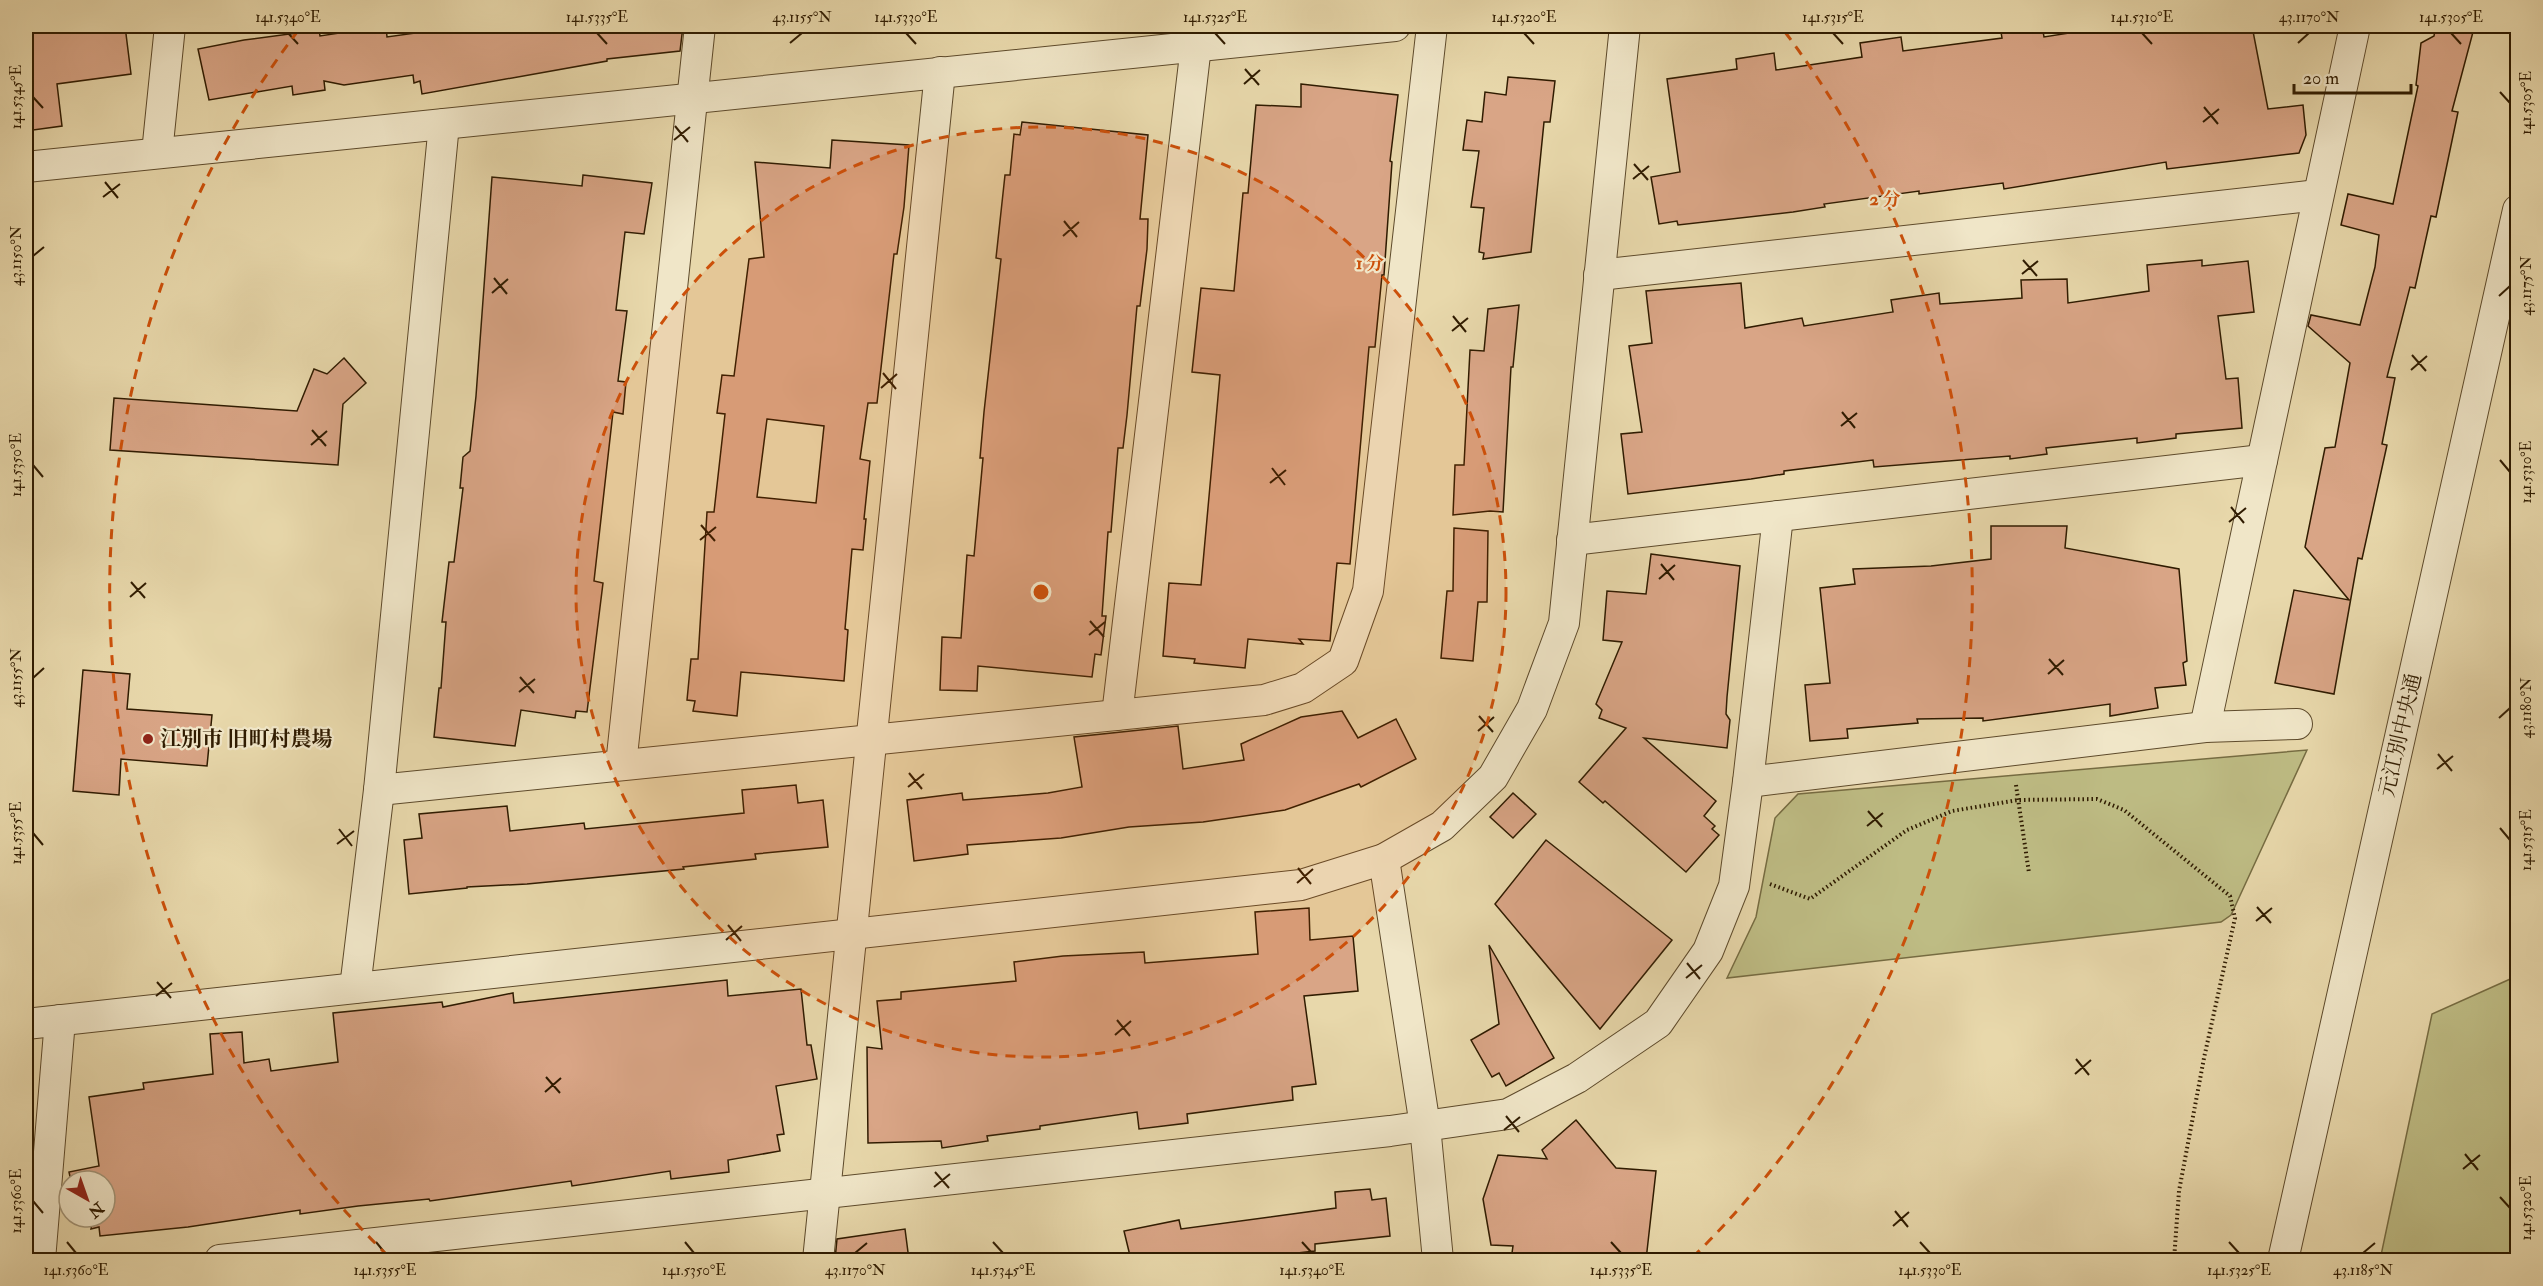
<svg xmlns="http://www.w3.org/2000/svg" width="2543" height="1286" font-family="'IM FELL Double Pica','Noto Serif JP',serif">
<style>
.green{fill:#bebc84;stroke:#766c42;stroke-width:1.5}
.building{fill:#d9a586;stroke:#2f1b00;stroke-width:1.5;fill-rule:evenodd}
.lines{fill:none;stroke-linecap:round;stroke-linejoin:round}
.minor-casing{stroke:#5d4a2b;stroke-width:32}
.path{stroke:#2f1b00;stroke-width:4;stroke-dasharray:1.5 3;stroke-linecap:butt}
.minor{stroke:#f0e6c8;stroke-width:30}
.ticks{fill:none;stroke:#2f1b00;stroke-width:2}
.ring{fill:none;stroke:#cc500a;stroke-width:3;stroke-dasharray:10 8}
.poi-dot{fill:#8f2418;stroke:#f0e6c8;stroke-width:2}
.labels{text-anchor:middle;stroke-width:4.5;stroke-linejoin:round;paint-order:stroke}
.street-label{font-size:21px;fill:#2f1b00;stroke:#f0e6c8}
.poi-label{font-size:21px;font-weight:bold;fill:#2f1b00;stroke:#f0e6c8;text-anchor:start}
.centre{fill:#cc500a;stroke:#f0e6c8;stroke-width:3}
.ring-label{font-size:18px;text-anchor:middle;font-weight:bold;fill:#cc500a;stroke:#f0e6c8;stroke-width:4.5;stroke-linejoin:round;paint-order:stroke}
.neatline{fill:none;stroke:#2f1b00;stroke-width:2}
.ticks-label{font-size:15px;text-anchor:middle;fill:#2f1b00}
</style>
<rect width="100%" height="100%" fill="#e8d8ab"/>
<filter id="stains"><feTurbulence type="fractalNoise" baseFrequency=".00333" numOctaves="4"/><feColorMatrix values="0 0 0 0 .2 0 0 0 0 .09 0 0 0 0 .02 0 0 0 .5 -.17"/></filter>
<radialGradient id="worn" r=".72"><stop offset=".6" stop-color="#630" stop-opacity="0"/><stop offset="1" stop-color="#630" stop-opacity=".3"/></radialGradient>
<g class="green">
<polygon points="2307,750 2231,915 2221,922 1727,978 1756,917 1775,818 1798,794"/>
<polygon points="2517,976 2517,1260 2380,1260 2432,1014"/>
</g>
<g class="building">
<polygon points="83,26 125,26 131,74 57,84 62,126 26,131 26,33"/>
<polygon points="386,26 387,37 466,26 683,26 680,51 607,59 607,61 422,94 420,81 414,83 413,75 344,85 324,81 325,90 293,95 292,86 209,100 198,49 244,40 319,30 320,36"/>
<polygon points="2042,26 2044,37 2114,26 2252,26 2268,109 2303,105 2306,135 2299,153 2167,169 2166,162 2004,189 2003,183 1919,194 1919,191 1824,204 1825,207 1793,212 1678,225 1677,221 1659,224 1651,177 1680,172 1667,79 1737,69 1736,59 1774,53 1776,70 1862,57 1860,43 1901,37 1903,51 2002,38 2001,32"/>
<polygon points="2435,30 2473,32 2452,111 2458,112 2436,217 2431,216 2415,288 2410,287 2387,377 2395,378 2382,444 2387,445 2362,559 2358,558 2334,694 2275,683 2294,590 2349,600 2305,547 2325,448 2335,447 2350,363 2308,326 2311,315 2360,325 2375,267 2379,235 2341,225 2348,194 2393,204 2418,86 2416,85 2421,43 2434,36"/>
<polygon points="1508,77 1555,81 1552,106 1550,122 1544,122 1531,252 1483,259 1484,253 1479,252 1484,208 1471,207 1479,151 1463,150 1467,120 1482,122 1485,92 1506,95"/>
<polygon points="1301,84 1398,95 1390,161 1392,162 1384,275 1382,275 1375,347 1369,347 1350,564 1337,563 1330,641 1299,639 1303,644 1248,639 1245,668 1194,663 1195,659 1163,656 1169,583 1201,585 1220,375 1192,372 1201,288 1234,291 1243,193 1248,193 1256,105 1301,107"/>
<polygon points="1022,122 1148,135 1140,219 1148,219 1147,249 1140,306 1137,306 1127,415 1123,448 1118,448 1111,532 1108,532 1102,616 1106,616 1101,655 1095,654 1092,677 978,666 977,691 940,690 942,637 961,638 967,555 974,556 983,458 980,458 984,412 1001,259 996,258 1005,175 1010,175 1014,134 1020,135"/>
<path d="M832,140L909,145L904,207L897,254H894L877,403H868L860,459L870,461L864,519H866L863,550L852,549L845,629L848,630L844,681L741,672L737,716L693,711L695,701L687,700L691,659H698L707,512H714L725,414L717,413L722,375L734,376L749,259L764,257L755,162L830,168ZM767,419L824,426L816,503L757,497Z"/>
<polygon points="583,175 652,183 644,234 625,232 616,310 627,311 618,381 626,382 623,414 613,412 594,581 603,583 587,712 576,711 575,718 521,710 515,746 434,737 439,688 441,688 446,622 442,622 449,562 454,562 463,488 460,488 463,457 470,451 476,396 492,177 582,186"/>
<polygon points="2202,260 2202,266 2248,261 2254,312 2218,316 2226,379 2238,378 2242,428 2176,434 2176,438 2137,443 2137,438 2046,448 2047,454 2010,459 2010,456 1874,467 1873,460 1784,471 1784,474 1751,479 1628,494 1621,434 1642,432 1629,346 1652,343 1646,291 1741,283 1745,328 1802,318 1804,326 1893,312 1891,300 1939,293 1940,304 2022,298 2021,280 2067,279 2068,303 2149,291 2147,265"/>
<polygon points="1519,305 1513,367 1511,367 1503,512 1490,511 1453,515 1455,465 1464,465 1470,350 1484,351 1488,309"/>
<polygon points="344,358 366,383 343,404 338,465 110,450 114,398 297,411 314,369 327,374"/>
<polygon points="1991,526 2067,526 2065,548 2179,569 2187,661 2183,663 2186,685 2155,688 2158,708 2110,716 2110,704 1983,721 1983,718 1917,719 1918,723 1847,729 1848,738 1810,741 1805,685 1830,683 1820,588 1855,584 1853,569 1931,566 1991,559"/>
<polygon points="1454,528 1488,531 1487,602 1478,602 1473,661 1441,658 1447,591 1453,591"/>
<polygon points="1651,554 1740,566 1727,697 1726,714 1730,720 1727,748 1644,738 1716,801 1704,816 1715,826 1712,829 1719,835 1686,872 1605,801 1603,803 1579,782 1626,728 1599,718 1602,710 1596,704 1622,642 1603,640 1607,591 1646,594"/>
<polygon points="83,670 130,674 127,709 212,715 207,766 121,759 119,795 73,791"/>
<polygon points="1342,711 1358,738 1396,719 1416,759 1361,787 1359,784 1285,810 1203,822 1129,827 1061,838 967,845 968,854 914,861 907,800 962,793 963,800 1048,793 1082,787 1074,737 1178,726 1183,769 1244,760 1241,744 1301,717"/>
<polygon points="796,785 798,803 823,800 828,847 755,854 756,859 683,867 684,869 527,884 467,887 467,888 409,894 404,840 422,838 419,814 507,806 510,831 584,823 585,829 744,813 742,790"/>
<polygon points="1513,793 1536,814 1513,838 1490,817"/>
<polygon points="1546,840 1672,940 1600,1029 1495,904"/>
<polygon points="1309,908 1310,940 1353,936 1358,991 1304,996 1316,1084 1292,1087 1293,1100 1187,1114 1188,1123 1139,1129 1137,1112 1040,1126 1040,1129 987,1136 988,1141 942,1148 941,1141 868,1143 867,1047 882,1049 877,1001 901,999 901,992 1016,981 1014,962 1063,956 1144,952 1145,963 1258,954 1255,912"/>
<polygon points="1489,945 1554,1058 1506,1086 1499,1073 1492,1077 1471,1040 1499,1024"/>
<polygon points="727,980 728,996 801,989 807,1045 811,1045 817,1079 776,1086 784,1134 777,1135 780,1151 728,1160 729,1172 671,1179 670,1171 572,1186 571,1181 430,1201 429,1199 358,1206 300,1214 300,1210 188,1227 100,1236 99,1227 91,1229 93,1217 105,1217 105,1181 71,1181 69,1172 99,1166 89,1097 144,1089 143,1083 213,1074 210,1034 242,1032 244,1063 269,1059 271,1071 338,1062 333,1013 442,1002 443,1007 513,993 514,1003"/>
<polygon points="1576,1120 1616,1168 1656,1171 1646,1260 1511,1260 1513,1246 1491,1245 1483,1199 1498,1155 1547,1159 1542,1150"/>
<polygon points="1370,1189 1372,1200 1386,1198 1390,1236 1315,1244 1315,1251 1252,1258 1252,1260 1131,1260 1124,1231 1179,1220 1181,1229 1336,1208 1335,1192"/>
<polygon points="905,1229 909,1260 835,1260 837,1239"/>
</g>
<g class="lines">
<g class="minor-casing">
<g id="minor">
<polyline points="157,153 170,26"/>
<polyline points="26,167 1395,26"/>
<polyline points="1599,275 2318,195"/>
<polyline points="1572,540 2262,460"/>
<polyline points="1117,715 1196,46"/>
<polyline points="2205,727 2355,26"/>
<polyline points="621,765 700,26"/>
<polyline points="1748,782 2205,727 2297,724"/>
<polyline points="379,790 1264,700 1303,688 1343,661 1368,591 1432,26"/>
<polyline points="1384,859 1425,1126 1438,1260"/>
<polyline points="355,988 379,790 444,124"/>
<polyline points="26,1024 1301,885 1384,859 1442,826 1493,777 1532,709 1564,623 1625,26"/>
<polyline points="40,1260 60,1020"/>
<polyline points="220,1260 1390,1131 1508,1114 1577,1078 1658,1023 1708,951 1734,886 1748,782 1778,516"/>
<polyline points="818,1260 940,72"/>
<polyline points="2283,1260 2518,210"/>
</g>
</g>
<g class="path">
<polyline points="2016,785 2029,873"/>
<polyline points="1770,884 1810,899 1907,830 1952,811 2018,800 2097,799 2124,810 2230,896 2235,918 2204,1058 2179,1191 2174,1260"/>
</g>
<use href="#minor" class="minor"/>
</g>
<path class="ticks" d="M288,33L298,44M597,33L607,44M906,33L916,44M1215,33L1225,44M1524,33L1534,44M1833,33L1843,44M2142,33L2152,44M2451,33L2461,44M790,43L802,33M2298,43L2309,33M1245,69L1259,85M1244,84L1260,70M2500,92L2510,103M33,97L43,108M2204,107L2218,124M2203,122L2219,109M675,126L688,142M674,140L690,127M1634,164L1648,180M1633,179L1649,166M105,182L118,198M103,197L120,184M1064,221L1077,237M1063,236L1079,222M33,256L44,247M2023,260L2037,276M2022,274L2038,261M494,278L507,294M492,293L508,279M2499,296L2510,286M1453,316L1466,332M1452,331L1468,318M2412,355L2426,371M2411,370L2427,356M883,373L896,389M881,388L897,374M1842,412L1855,428M1841,426L1857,413M312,430L326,446M311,445L327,431M2500,460L2510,472M33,465L43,477M1272,468L1285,485M1270,483L1286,470M2231,507L2244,523M2229,522L2246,508M701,525L715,541M700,540L716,527M1661,564L1674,580M1659,579L1675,565M131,582L145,598M130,597L146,583M1090,621L1104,637M1089,635L1105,622M2049,659L2063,675M2048,674L2064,660M520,677L534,693M33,678L44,668M519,692L535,679M1479,716L1493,732M2499,718L2510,708M1478,731L1494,717M2438,754L2452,771M2437,769L2453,756M909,773L922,789M908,787L924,774M1868,811L1882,827M1867,826L1883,813M2500,828L2510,840M339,829L352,846M33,833L43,845M337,844L354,831M1298,868L1311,884M1297,883L1313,869M2257,907L2271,923M2256,921L2272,908M728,925L741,941M726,940L742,926M1687,963L1700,979M1686,978L1702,965M157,982L171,998M156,996L172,983M1117,1020L1130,1036M1115,1035L1131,1021M2076,1059L2089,1075M2075,1074L2091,1060M546,1077L560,1093M545,1092L561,1078M1506,1116L1519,1132M1504,1130L1520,1117M2465,1154L2478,1170M2463,1169L2480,1155M935,1172L949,1188M934,1187L950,1174M2500,1197L2510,1208M33,1201L43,1213M1895,1211L1908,1227M1893,1226L1909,1212M67,1242L76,1253M376,1242L385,1253M685,1242L694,1253M993,1242L1003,1253M1302,1242L1312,1253M1611,1242L1621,1253M1920,1242L1930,1253M2229,1242L2239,1253M855,1253L867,1243M2363,1253L2375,1243"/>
<circle cx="1041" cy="592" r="465" fill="#cc500a" fill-opacity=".12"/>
<g class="ring">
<circle cx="1041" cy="592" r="465"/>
<path d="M388 1256A931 931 0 0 1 297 32M1785 32A931 931 0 0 1 1694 1256"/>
</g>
<circle class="poi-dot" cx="148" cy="739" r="6"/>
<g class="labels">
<g class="street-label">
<text transform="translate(2400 735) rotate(-77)" y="7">元江別中央通</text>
</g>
<g class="poi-label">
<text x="160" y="746">江別市 旧町村農場</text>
</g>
</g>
<circle cx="1041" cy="592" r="9" class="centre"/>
<g class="ring-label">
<text x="1885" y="205">2 分</text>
<text x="1370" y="269">1 分</text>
</g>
<rect width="2543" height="1286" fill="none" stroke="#e8d8ab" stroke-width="66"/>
<g transform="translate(87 1199) rotate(140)"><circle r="28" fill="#f0e6c8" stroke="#a39578" stroke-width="1.5"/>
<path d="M0-4.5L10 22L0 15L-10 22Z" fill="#8f2418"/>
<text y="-9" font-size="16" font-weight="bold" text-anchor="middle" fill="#2f1b00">N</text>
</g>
<path d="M2294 84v9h117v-9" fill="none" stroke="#2f1b00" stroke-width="3"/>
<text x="2303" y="84" font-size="18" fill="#2f1b00" stroke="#f0e6c8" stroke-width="4.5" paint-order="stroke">20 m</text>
<rect x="33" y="33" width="2477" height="1220" class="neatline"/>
<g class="ticks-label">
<text x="288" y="22">141.5340°E</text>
<text x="597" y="22">141.5335°E</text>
<text x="802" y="22">43.1155°N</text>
<text x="906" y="22">141.5330°E</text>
<text x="1215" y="22">141.5325°E</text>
<text x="1524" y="22">141.5320°E</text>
<text x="1833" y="22">141.5315°E</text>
<text x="2142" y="22">141.5310°E</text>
<text x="2309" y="22">43.1170°N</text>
<text x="2451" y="22">141.5305°E</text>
<text transform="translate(16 97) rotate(-90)" y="5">141.5345°E</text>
<text transform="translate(2526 103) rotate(-90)" y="5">141.5305°E</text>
<text transform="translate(16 256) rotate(-90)" y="5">43.1150°N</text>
<text transform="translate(2526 286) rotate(-90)" y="5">43.1175°N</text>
<text transform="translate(16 465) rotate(-90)" y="5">141.5350°E</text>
<text transform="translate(2526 472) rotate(-90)" y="5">141.5310°E</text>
<text transform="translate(16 678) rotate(-90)" y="5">43.1155°N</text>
<text transform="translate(2526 708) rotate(-90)" y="5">43.1180°N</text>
<text transform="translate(16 833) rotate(-90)" y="5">141.5355°E</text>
<text transform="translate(2526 840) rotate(-90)" y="5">141.5315°E</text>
<text transform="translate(16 1201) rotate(-90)" y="5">141.5360°E</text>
<text transform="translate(2526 1208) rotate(-90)" y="5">141.5320°E</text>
<text x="76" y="1275">141.5360°E</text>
<text x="385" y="1275">141.5355°E</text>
<text x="694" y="1275">141.5350°E</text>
<text x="855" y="1275">43.1170°N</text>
<text x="1003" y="1275">141.5345°E</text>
<text x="1312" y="1275">141.5340°E</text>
<text x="1621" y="1275">141.5335°E</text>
<text x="1930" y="1275">141.5330°E</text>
<text x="2239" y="1275">141.5325°E</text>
<text x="2363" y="1275">43.1185°N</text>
</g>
<rect width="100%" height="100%" filter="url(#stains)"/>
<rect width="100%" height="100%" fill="url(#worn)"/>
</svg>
